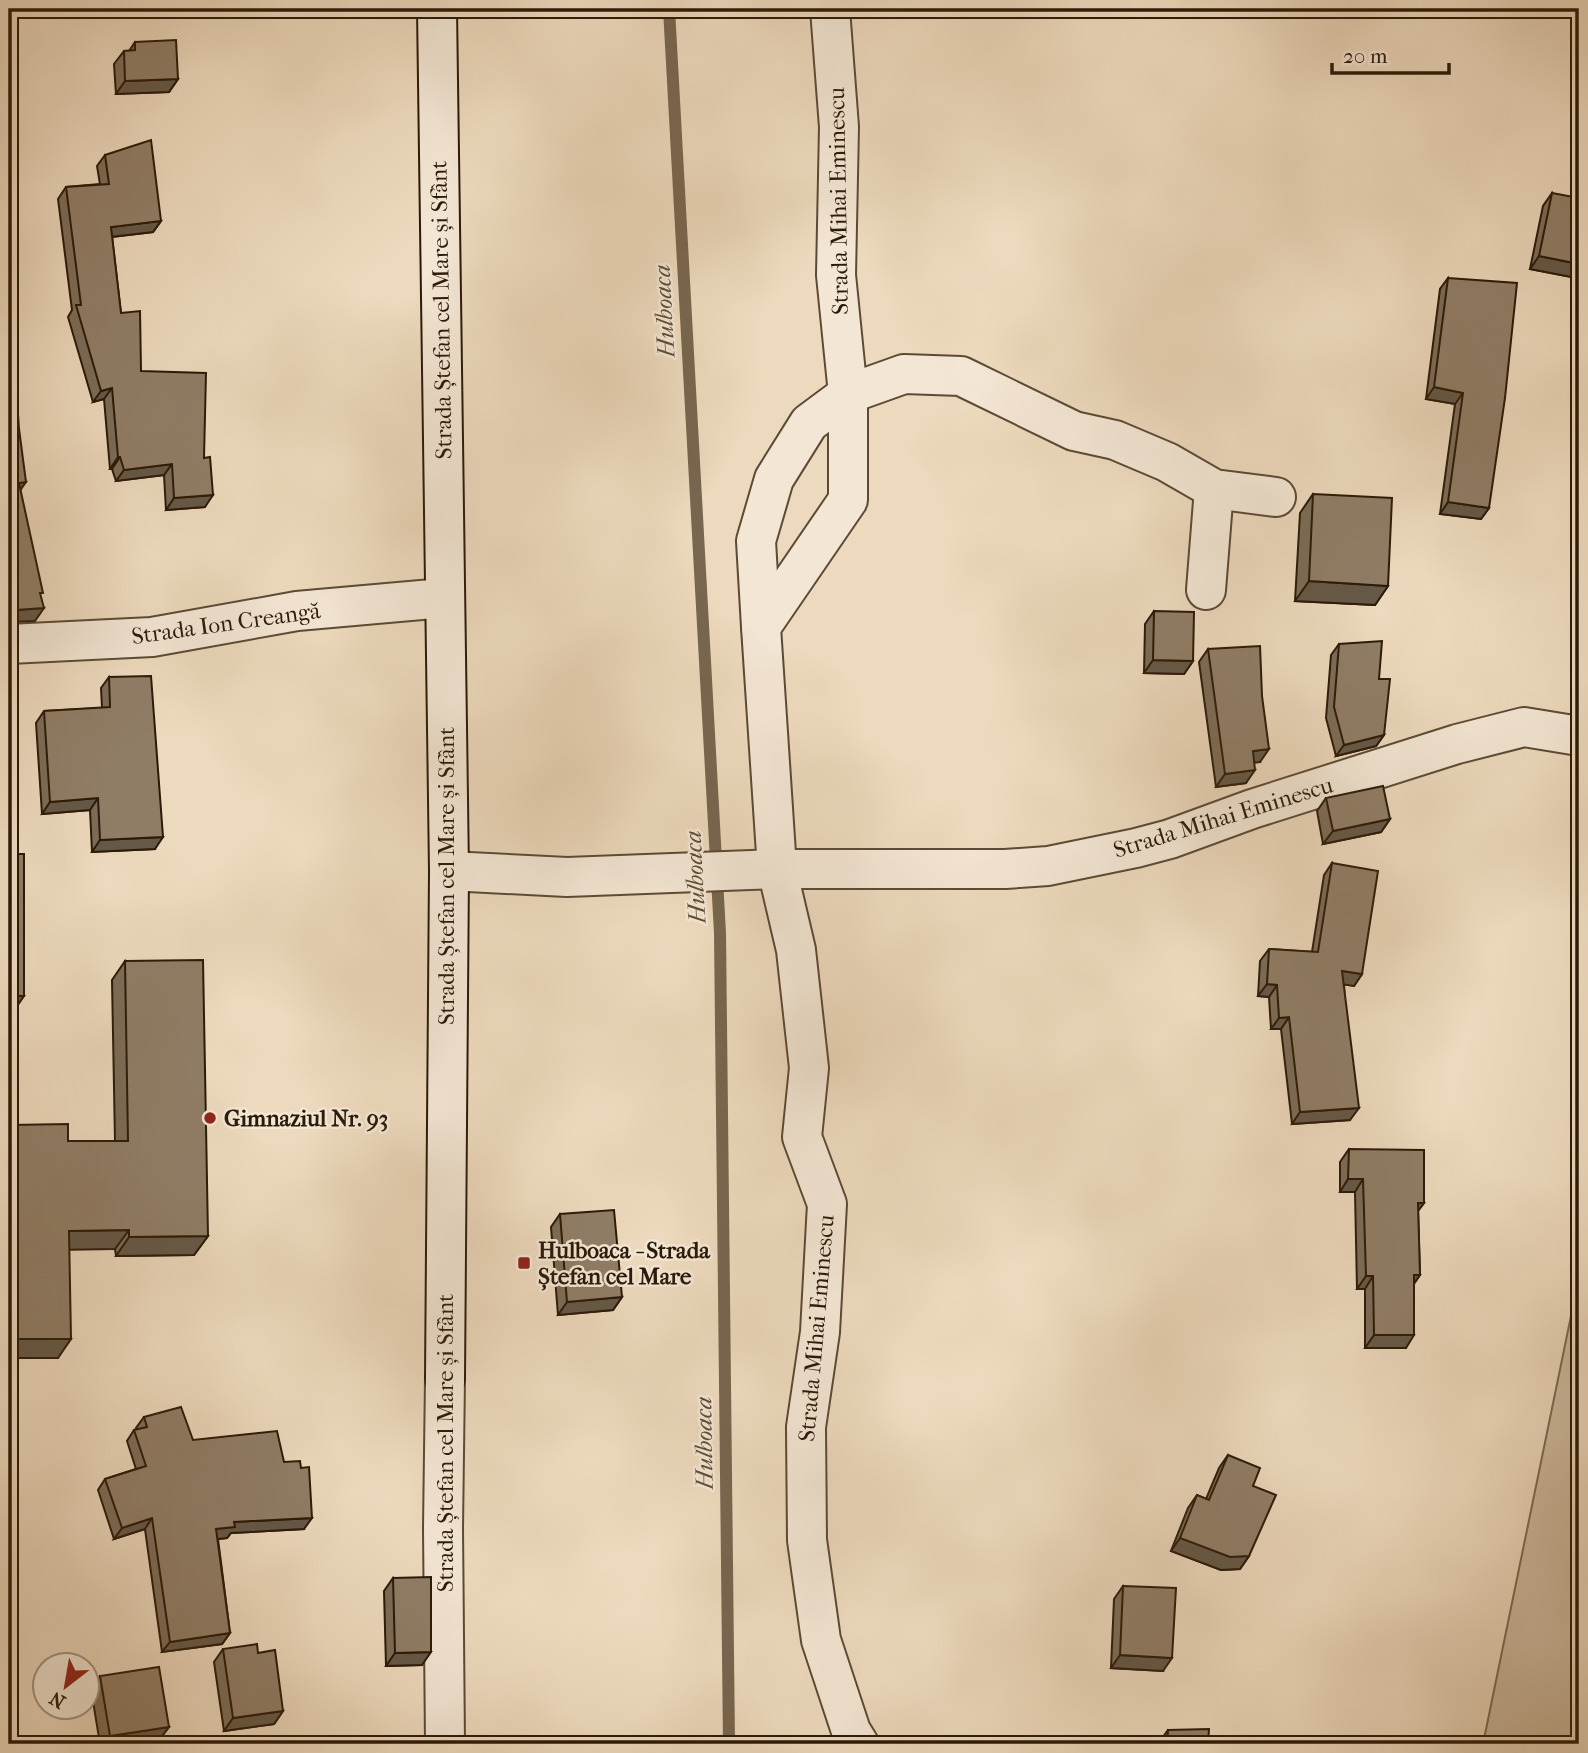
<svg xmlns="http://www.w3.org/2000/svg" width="1588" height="1753" font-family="'IM FELL French Canon',serif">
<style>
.green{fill:#ccb99e;stroke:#7c6a53;stroke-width:2}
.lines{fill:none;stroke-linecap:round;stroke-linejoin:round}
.stream{stroke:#78664f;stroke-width:12}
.street-casing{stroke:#5c4a35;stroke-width:42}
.secondary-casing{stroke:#2b1a08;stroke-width:42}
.street{stroke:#f3e6d4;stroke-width:38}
.secondary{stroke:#f3e6d4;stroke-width:38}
.wall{fill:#7c6c58;stroke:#2b1a08;stroke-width:2}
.shaded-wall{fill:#655847;stroke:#2b1a08;stroke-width:2}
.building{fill:#907d66;stroke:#2b1a08;stroke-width:2}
.poi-dot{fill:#8f2418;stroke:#f3e6d4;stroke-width:2.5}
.labels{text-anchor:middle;stroke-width:5;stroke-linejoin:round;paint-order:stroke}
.street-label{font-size:23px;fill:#2b1a08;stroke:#f3e6d4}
.poi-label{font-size:23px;font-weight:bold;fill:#2b1a08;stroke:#f3e6d4;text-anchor:start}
.water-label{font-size:24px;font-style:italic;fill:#5e4c38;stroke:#f3e6d4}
</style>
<rect width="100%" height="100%" fill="#edd9bd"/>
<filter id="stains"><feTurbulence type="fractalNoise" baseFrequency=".00286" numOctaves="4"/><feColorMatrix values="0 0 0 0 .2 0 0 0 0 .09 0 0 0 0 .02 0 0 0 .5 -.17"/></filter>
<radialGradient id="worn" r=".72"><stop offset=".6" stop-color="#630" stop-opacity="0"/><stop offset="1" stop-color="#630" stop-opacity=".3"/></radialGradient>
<polygon class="green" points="1579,1277 1579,1744 1483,1744"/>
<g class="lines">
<polyline class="stream" points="669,9 720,933 729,1744"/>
<g class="street-casing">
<g id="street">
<polyline points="830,9 839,127 836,275 848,394 848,500 761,627 777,869 796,950 809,1068 802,1137 827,1204 820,1332 806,1427 807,1540 821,1640 851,1731 859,1744"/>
<polyline points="1206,590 1214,489"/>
<polyline points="761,627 756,541 774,479 809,423 848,394 904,374 961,376 1074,431 1115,440 1167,462 1214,489 1276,497"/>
<polyline points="9,644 152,637 297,611 444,598"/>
<polyline points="449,871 567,877 777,869 1005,869 1048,866 1136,848 1170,839 1252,809 1457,744 1524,727 1579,736"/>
<polyline points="445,1744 443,1528 445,1378"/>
</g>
</g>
<g class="secondary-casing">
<polyline id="secondary" points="437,9 449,871 445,1378"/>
</g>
<use href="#street" class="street"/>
<use href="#secondary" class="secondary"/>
</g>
<g class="wall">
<polygon points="135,42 178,79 169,92 116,94 114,64 124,51 129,51"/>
<polygon points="105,155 161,221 153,232 112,237 121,313 141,371 204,458 205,507 166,510 164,475 116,481 112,469 110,469 104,399 93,402 68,317 72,310 58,199 66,187 100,184 97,166"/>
<polygon points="1552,193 1571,277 1530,269 1543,206"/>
<polygon points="1448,278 1489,508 1481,519 1440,514 1455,404 1426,399 1440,289"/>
<polygon points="1313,494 1388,586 1375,605 1295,601 1300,513"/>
<polygon points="1154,611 1193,661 1184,674 1144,673 1145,624"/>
<polygon points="1339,644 1379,679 1384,735 1376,746 1336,756 1326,718 1331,655"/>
<polygon points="1208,649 1260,762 1254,762 1246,783 1216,787 1199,662"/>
<polygon points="109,677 155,849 92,852 90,810 42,814 36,723 44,711 102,708 101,688"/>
<polygon points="1326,798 1390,819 1381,832 1323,844 1317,811"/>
<polygon points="1332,863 1362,974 1354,986 1344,984 1350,1120 1292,1124 1281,1029 1271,1029 1269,997 1258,996 1260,961 1269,949 1312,952 1324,875"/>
<polygon points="125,961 208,1236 194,1255 116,1256 115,1249 69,1249 58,1358 9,1358 9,1127 10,1125 68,1141 115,1141 112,980"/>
<polygon points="1349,1149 1424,1203 1418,1211 1420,1275 1414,1284 1406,1348 1365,1348 1365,1289 1357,1289 1355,1192 1340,1192 1340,1162"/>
<polygon points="560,1214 622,1297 613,1310 558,1315 551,1227"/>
<polygon points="144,1417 193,1440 284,1462 304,1529 231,1533 227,1538 218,1539 230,1633 222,1644 162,1652 145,1529 114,1539 98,1490 105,1479 136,1469 127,1441 134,1430 137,1429 136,1428"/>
<polygon points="1228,1455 1253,1486 1249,1556 1240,1569 1221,1570 1171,1551 1188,1508 1197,1495 1206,1499 1219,1468"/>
<polygon points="393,1578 422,1665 386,1666 384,1591"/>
<polygon points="1123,1586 1163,1671 1111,1668 1114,1599"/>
<polygon points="223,1649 258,1653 283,1711 274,1724 224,1731 214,1662"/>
<polygon points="100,1676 169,1727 159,1740 134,1744 100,1744 91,1689"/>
<polygon points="1168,1730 1208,1744 1160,1744 1160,1741"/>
</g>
<g class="shaded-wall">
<polygon points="1359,9 1372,9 1356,12"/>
<polygon points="178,79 169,92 116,94 125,81"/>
<polygon points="161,221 153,232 102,238 111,227"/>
<polygon points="1539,256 1579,264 1579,266 1571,277 1530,269"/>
<polygon points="1434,387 1463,393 1455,404 1426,399"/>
<polygon points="112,388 104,399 93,402 101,391"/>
<polygon points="118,457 120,457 112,469 110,469"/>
<polygon points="172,464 164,475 116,481 124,470"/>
<polygon points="26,482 17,495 19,483"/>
<polygon points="213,495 205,507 166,510 174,498"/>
<polygon points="1448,502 1489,508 1481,519 1440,514"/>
<polygon points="1309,581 1388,586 1375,605 1295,601"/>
<polygon points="44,608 35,621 9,622 9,612 16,610"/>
<polygon points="1153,660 1193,661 1184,674 1144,673"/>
<polygon points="1384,735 1376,746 1336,756 1344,745"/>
<polygon points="1269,749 1260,762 1244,764 1253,751"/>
<polygon points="1255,770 1246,783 1216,787 1225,774"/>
<polygon points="98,798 90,810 42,814 50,802"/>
<polygon points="1390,819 1381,832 1323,844 1333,831"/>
<polygon points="163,837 155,849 92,852 100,840"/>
<polygon points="1342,971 1362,974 1354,986 1334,983"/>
<polygon points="1267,984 1277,985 1269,997 1258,996"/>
<polygon points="9,996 24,996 11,1015 9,1015"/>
<polygon points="1289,1017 1281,1029 1271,1029 1279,1018"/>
<polygon points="1359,1108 1350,1120 1292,1124 1300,1112"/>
<polygon points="1348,1179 1363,1179 1355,1192 1340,1192"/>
<polygon points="1418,1203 1424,1203 1415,1215"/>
<polygon points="129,1230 115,1249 56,1250 69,1231"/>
<polygon points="208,1236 194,1255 116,1256 129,1237"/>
<polygon points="1414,1275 1420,1275 1411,1287"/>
<polygon points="1366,1276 1373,1276 1365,1289 1357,1289"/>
<polygon points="622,1297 613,1310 558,1315 567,1302"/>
<polygon points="1374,1335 1414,1335 1406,1348 1365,1348"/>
<polygon points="14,1339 71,1339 58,1358 9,1358 9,1346"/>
<polygon points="152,1518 145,1529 114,1539 122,1528"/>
<polygon points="312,1518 304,1529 231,1533 227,1538 209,1540 216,1529 234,1522"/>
<polygon points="1180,1538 1249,1556 1240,1569 1221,1570 1171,1551"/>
<polygon points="230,1633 222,1644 162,1652 170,1642"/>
<polygon points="431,1652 422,1665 386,1666 395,1653"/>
<polygon points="1120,1655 1172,1658 1163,1671 1111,1668"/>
<polygon points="283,1711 274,1724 224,1731 233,1718"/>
<polygon points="169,1727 159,1740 134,1744 104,1744 110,1736"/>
</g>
<g class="building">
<polygon points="176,40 178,79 125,81 124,51 135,50 135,42"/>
<polygon points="151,140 161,221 111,227 121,313 140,311 141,371 206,373 204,458 210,457 213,495 174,498 172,464 124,470 120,457 118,457 112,388 101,391 76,305 81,305 66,187 109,184 105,155"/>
<polygon points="1552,193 1579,198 1579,264 1539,256"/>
<polygon points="1448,278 1517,283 1505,398 1489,508 1448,502 1463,393 1434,387"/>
<polygon points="9,356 14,356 19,429 26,482 19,483 43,593 40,593 44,608 16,610 9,612"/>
<polygon points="1313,494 1392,498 1388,586 1309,581"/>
<polygon points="1154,611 1194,612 1193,661 1153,660"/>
<polygon points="1382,641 1379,679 1390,679 1384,735 1344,745 1334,707 1339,644"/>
<polygon points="1260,646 1262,696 1269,749 1253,751 1255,770 1225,774 1208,649"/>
<polygon points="151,676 163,837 100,840 98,798 50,802 44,711 110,707 109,677"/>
<polygon points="1383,786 1390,819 1333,831 1326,798"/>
<rect x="9" y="854" width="15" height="142"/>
<polygon points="1332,863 1378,871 1362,974 1342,971 1359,1108 1300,1112 1289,1017 1279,1018 1277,985 1267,984 1269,949 1318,952"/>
<polygon points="203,960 208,1236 129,1237 129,1230 69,1231 71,1339 14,1339 10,1125 68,1124 68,1141 128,1141 125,961"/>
<polygon points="1349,1149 1424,1150 1424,1203 1418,1203 1420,1275 1414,1275 1414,1335 1374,1335 1373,1276 1366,1276 1363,1179 1348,1179"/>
<polygon points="614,1210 622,1297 567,1302 560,1214"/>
<polygon points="181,1407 193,1440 277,1431 284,1462 300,1461 301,1468 309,1467 312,1518 234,1522 235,1527 216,1529 230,1633 170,1642 152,1518 122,1528 105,1479 146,1466 134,1430 147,1427 144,1417"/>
<polygon points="1228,1455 1260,1468 1253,1486 1276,1495 1249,1556 1230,1557 1180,1538 1197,1495 1209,1500"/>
<polygon points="431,1577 431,1652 395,1653 393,1578"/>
<polygon points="1123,1586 1176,1588 1172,1658 1120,1655"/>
<polygon points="257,1644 258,1653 275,1650 283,1711 233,1718 223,1649"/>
<polygon points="159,1667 169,1727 110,1736 100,1676"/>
<polygon points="1209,1729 1208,1744 1167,1744 1168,1730"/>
</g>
<g class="poi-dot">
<circle cx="210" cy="1118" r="7"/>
<rect x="517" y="1256" width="14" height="14" rx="3.5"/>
</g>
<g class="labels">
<g class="street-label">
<text transform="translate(838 201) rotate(-91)" y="8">Strada Mihai Eminescu</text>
<text transform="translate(441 310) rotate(-91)" y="8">Strada Ștefan cel Mare și Sfânt</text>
<text transform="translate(226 623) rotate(-8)" y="8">Strada Ion Creangă</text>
<text transform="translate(1223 817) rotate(-17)" y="8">Strada Mihai Eminescu</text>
<text transform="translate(446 876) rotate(-90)" y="8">Strada Ștefan cel Mare și Sfânt</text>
<text transform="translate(816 1328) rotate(-85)" y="8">Strada Mihai Eminescu</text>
<text transform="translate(445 1443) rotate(-90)" y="8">Strada Ștefan cel Mare și Sfânt</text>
</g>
<g class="poi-label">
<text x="224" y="1126">Gimnaziul Nr. 93</text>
<text x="538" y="1258">Hulboaca - Strada<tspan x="538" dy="26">Ștefan cel Mare</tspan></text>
</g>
<g class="water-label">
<text transform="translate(664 311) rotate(-93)" y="8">Hulboaca</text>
<text transform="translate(695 877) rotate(-93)" y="8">Hulboaca</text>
<text transform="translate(704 1443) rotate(-91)" y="8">Hulboaca</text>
</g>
</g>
<rect width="1588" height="1753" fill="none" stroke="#edd9bd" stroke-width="35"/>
<rect x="10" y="10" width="1567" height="1732" fill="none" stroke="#2b1a08" stroke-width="3.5"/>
<rect x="18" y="18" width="1553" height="1718" fill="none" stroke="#2b1a08" stroke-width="2"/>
<g transform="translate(66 1686) rotate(211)"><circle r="33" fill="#f3e6d4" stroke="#a39482" stroke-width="2"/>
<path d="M0-5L12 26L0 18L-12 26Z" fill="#8f2418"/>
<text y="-10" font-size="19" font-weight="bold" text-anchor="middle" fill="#2b1a08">N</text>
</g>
<path d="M1332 63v10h117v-10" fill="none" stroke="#2b1a08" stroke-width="3.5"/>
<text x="1343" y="63" font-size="21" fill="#2b1a08" stroke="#f3e6d4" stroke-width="5" paint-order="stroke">20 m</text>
<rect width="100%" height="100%" filter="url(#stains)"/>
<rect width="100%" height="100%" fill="url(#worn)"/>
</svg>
